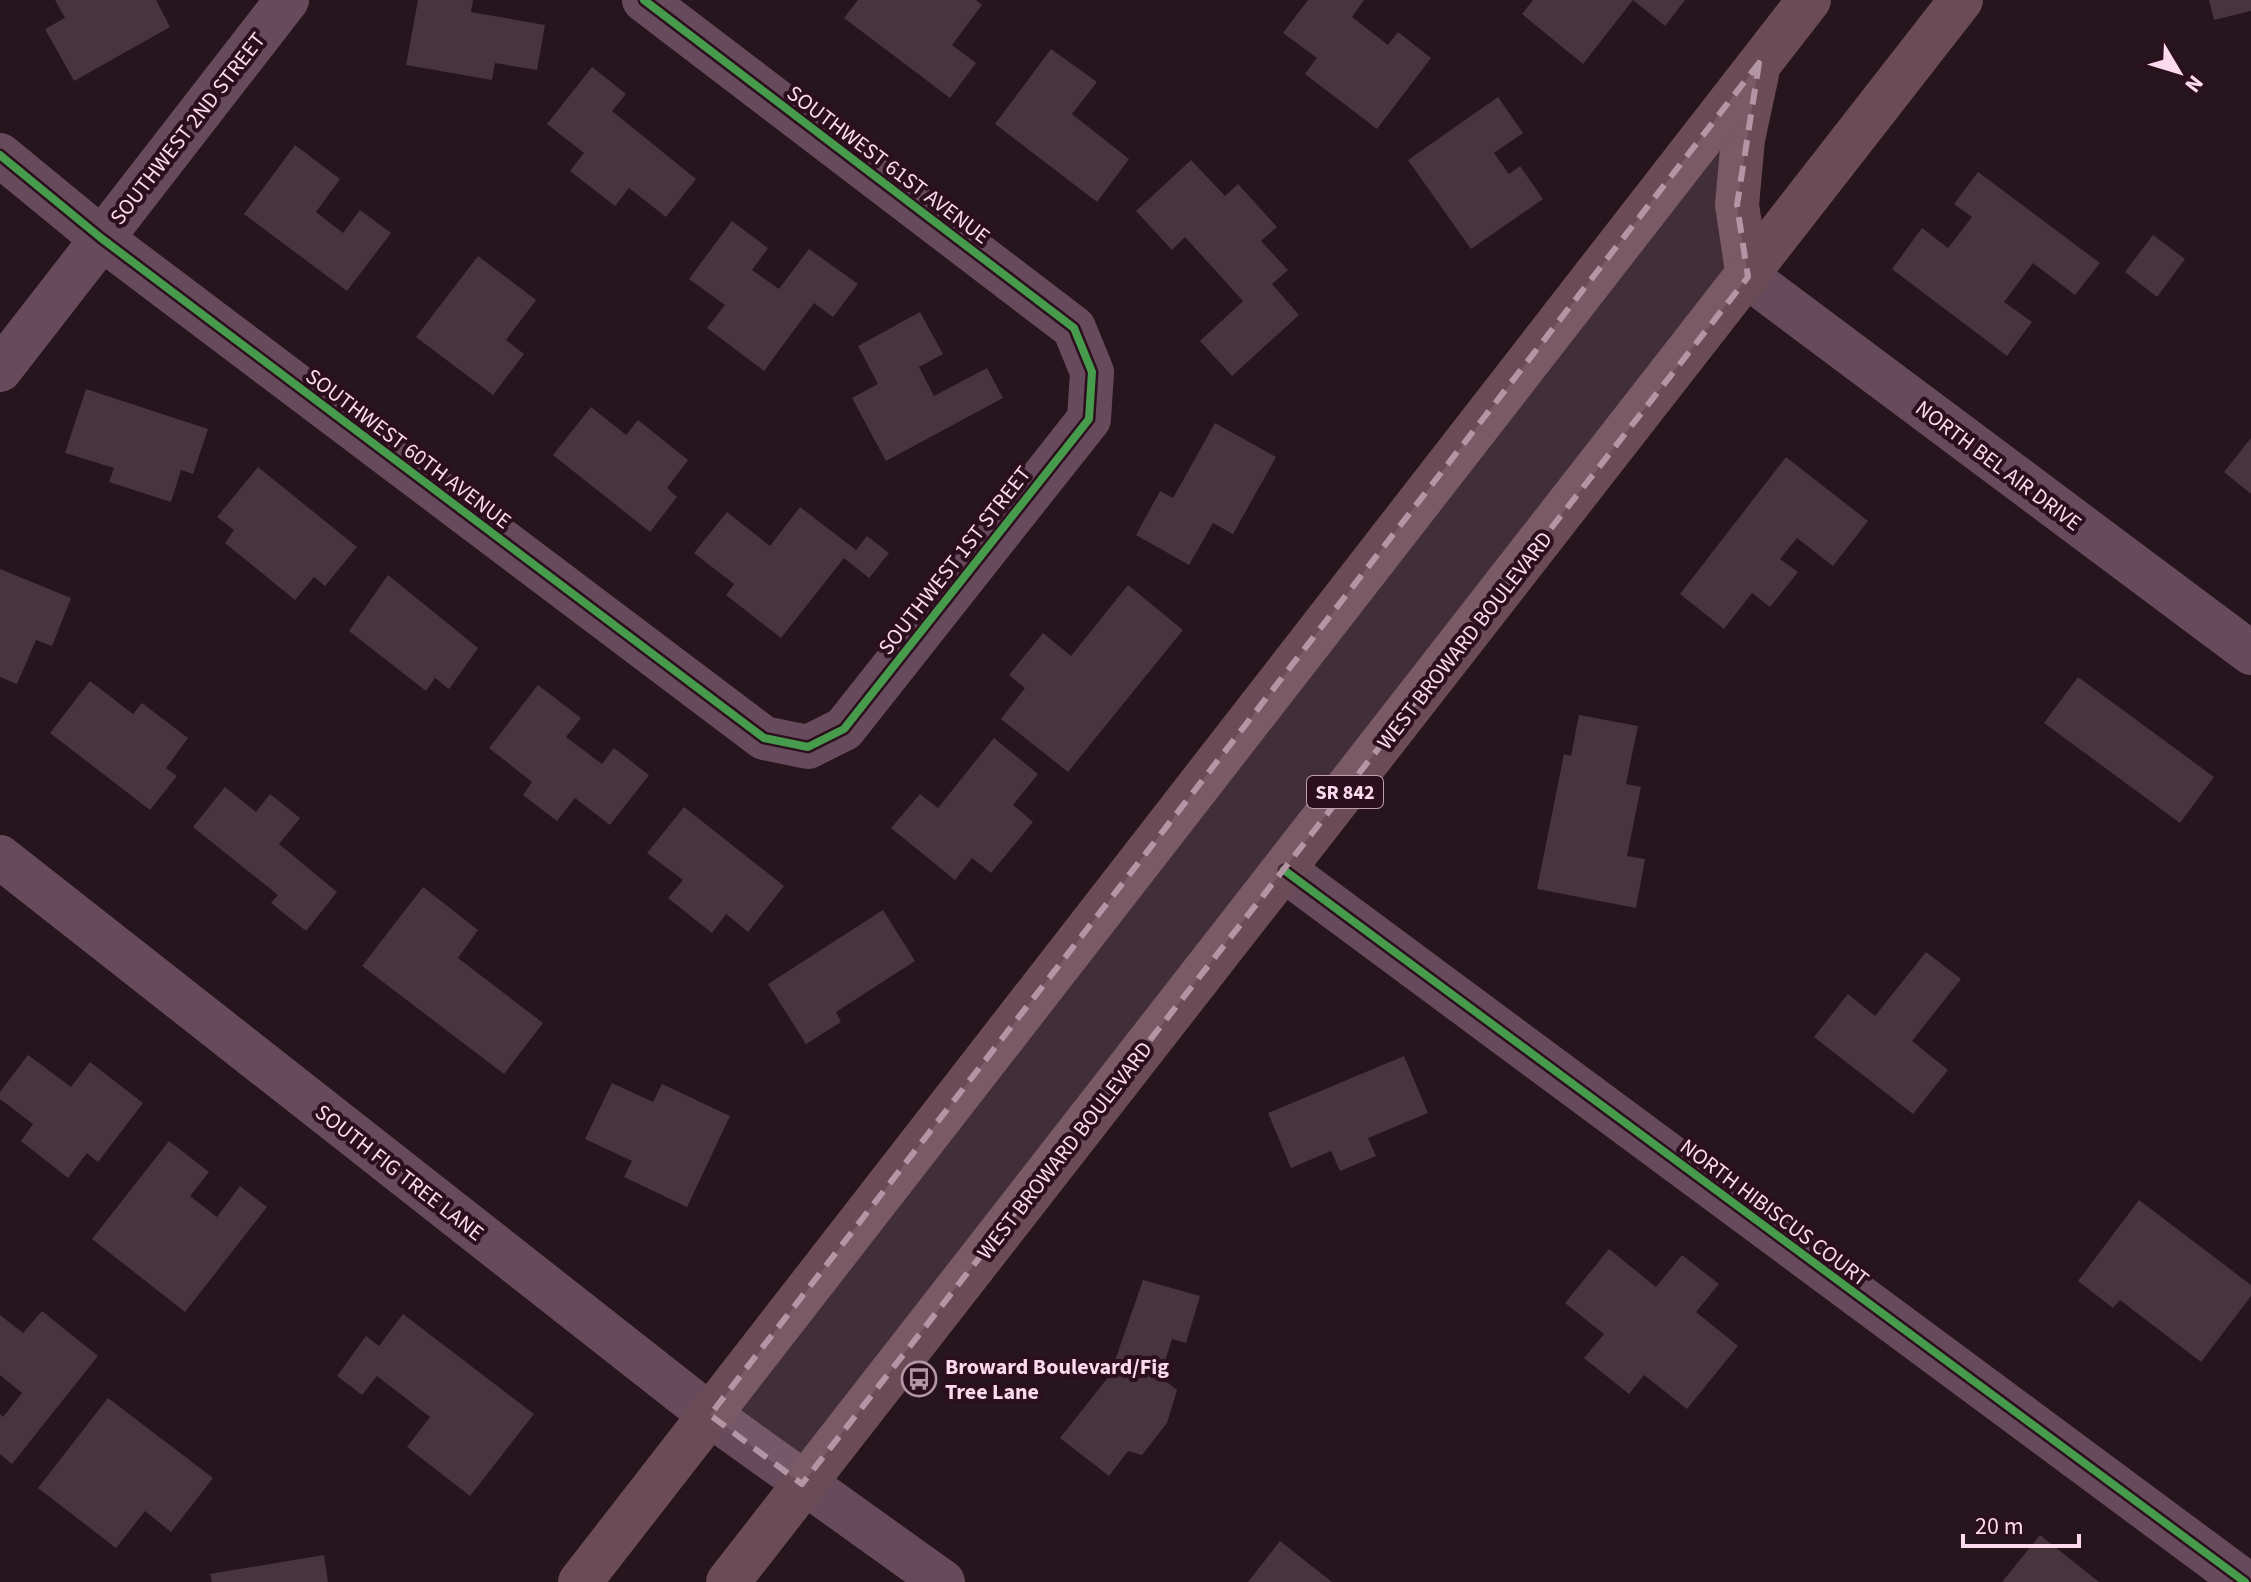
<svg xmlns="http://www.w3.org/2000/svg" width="2251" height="1582" font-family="'Source Sans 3',sans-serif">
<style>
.building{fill:#47343d}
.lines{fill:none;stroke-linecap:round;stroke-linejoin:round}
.minor{stroke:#674a5b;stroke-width:44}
.primary{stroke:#6b4b55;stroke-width:44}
.cycleway-casing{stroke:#2c0f1d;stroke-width:13}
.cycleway{stroke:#469c4c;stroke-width:8}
.marked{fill:#b395a5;fill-opacity:0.2;stroke:#b395a5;stroke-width:6;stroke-dasharray:16 10;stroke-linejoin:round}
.labels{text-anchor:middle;stroke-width:8;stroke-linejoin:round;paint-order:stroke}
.shield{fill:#2c0f1d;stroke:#c09daf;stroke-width:2}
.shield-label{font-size:20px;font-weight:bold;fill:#ffdaee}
.street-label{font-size:22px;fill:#ffdaee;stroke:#2c0f1d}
.poi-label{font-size:22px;font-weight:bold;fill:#ffdaee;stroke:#2c0f1d;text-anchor:start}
</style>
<rect width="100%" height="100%" fill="#26151d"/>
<g class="building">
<polygon points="55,0 156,0 170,27 74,81 45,29 65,18"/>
<polygon points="418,0 473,0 471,12 545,25 537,70 495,63 492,80 406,65"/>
<polygon points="858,0 976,0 982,5 952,45 976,63 950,98 844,18"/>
<polygon points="1308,0 1364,0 1352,17 1388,45 1398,32 1431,58 1377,129 1305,74 1317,58 1283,33"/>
<polygon points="1533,0 1685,0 1665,26 1633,0 1583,64 1522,14"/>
<polygon points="2209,0 2251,0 2251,11 2214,20"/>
<polygon points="1051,49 1097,82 1072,114 1129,159 1097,202 995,124"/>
<polygon points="592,67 626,94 612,111 696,179 666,217 629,188 615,206 570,171 584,153 547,124"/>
<polygon points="1498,97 1523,133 1494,153 1509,174 1520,166 1543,199 1471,249 1408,160"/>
<polygon points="295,145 340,179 316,212 343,233 360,210 391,233 347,291 244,214"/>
<polygon points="1191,160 1225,196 1238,184 1277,227 1261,241 1288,270 1272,284 1299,315 1232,376 1200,341 1243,301 1185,237 1172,250 1136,211"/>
<polygon points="1978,172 2100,263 2075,295 2033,263 2004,302 2032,322 2007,356 1892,269 1922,228 1948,248 1972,217 1954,204"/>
<polygon points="732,221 768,248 752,270 779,289 809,249 858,284 833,317 814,303 764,371 707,328 725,305 689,279"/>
<polygon points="2153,235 2185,259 2157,297 2125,272"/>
<polygon points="478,256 536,300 506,340 524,354 493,395 416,337"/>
<polygon points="920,312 943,354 919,367 934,396 987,368 1003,398 886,461 852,398 878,384 858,346"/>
<polygon points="86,389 208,429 193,474 181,470 171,502 109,482 114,468 65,453"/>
<polygon points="591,407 626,435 638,420 688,460 667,488 677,497 650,532 553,455"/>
<polygon points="1215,423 1276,457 1233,534 1213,523 1189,565 1136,535 1160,491 1173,498"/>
<polygon points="2251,438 2251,494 2224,472"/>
<polygon points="1786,457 1868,521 1833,566 1797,538 1780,559 1798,572 1770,607 1752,593 1724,629 1680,594"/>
<polygon points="258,467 357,547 325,586 314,577 295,600 225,543 234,530 217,517"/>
<polygon points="800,507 856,550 867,536 889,553 869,578 844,558 781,638 726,595 734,584 694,553 727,512 770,546"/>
<polygon points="0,569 71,598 52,646 36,640 17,684 0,677"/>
<polygon points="388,575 478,648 449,689 435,678 426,691 349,631"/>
<polygon points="1128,585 1183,630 1068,772 1001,719 1025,688 1009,675 1043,633 1071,656"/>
<polygon points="2078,677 2214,777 2180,823 2044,723"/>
<polygon points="90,681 133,714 142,703 188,738 166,768 177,776 150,810 50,733"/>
<polygon points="538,685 581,718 566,737 602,764 614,748 649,775 610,825 575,798 557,821 523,795 532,782 489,748"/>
<polygon points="1579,715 1638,726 1626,784 1641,787 1627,856 1645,859 1636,908 1537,889 1564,754 1571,756"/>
<polygon points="994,738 1038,774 1013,805 1033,822 991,873 972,858 955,880 891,828 920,794 938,808"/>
<polygon points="225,787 256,812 270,794 300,818 279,844 337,892 306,931 271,903 278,895 193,827"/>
<polygon points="684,807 784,886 748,932 726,914 712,933 668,898 683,880 647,853"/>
<polygon points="423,887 478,930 458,958 543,1023 504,1074 362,966"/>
<polygon points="883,910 915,961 836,1012 841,1022 806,1044 768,984"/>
<polygon points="1926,952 1961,979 1912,1041 1948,1070 1913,1114 1814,1037 1848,994 1875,1016"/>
<polygon points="28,1055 71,1087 90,1062 143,1103 98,1162 87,1153 68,1178 21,1141 33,1124 0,1099 0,1092"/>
<polygon points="1404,1056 1428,1113 1368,1138 1376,1156 1340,1171 1331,1151 1291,1168 1268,1113"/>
<polygon points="612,1083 653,1102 662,1084 730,1116 687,1207 624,1177 632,1161 585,1139"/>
<polygon points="169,1141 209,1172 190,1196 217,1217 240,1186 267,1207 185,1312 92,1239"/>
<polygon points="2139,1200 2251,1285 2251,1296 2201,1362 2120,1300 2113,1308 2078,1281"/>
<polygon points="1609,1249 1656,1287 1682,1255 1719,1284 1696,1312 1738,1346 1687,1409 1644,1375 1629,1394 1584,1358 1604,1334 1565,1303"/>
<polygon points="1143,1280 1200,1296 1186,1343 1172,1339 1160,1377 1177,1390 1167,1423 1142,1455 1128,1451 1109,1476 1060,1438 1110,1375"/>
<polygon points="42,1311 98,1356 12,1464 0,1454 0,1414 3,1417 22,1393 0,1375 0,1315 23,1333"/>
<polygon points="403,1314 534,1414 470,1496 407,1447 430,1417 377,1376 362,1395 337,1376 366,1336 379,1346"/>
<polygon points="108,1398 213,1478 171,1532 145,1511 116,1548 38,1488"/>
<polygon points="2040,1535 2099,1582 2002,1582"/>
<polygon points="1280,1541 1332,1582 1248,1582"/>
<polygon points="324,1555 328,1582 212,1582 210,1574"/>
</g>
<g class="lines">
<g class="minor">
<polyline points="0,155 101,238 764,738 808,747 844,729 1089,419 1092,372 1074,328 644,0"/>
<polyline points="1748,277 2251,653"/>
<polyline points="0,370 287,0"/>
<polyline points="0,857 710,1415 943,1582"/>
<polyline points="1284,870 2245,1582"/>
</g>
<g class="primary">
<polyline points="1748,277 1737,205 1743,139 1757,74"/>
<polyline points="580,1582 1809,0"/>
<polyline points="728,1582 1961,0"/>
</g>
<g class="cycleway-casing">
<g id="cycleway">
<polyline points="0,155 101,238 764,738 808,747 844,729 1089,419 1092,372 1074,328 644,0"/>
<polyline points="1284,870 2245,1582"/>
</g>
</g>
<use href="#cycleway" class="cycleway"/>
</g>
<path class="marked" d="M1759,63L1737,205L1748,277L802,1484L710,1415Z"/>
<defs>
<g id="bus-ring" transform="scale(1.8)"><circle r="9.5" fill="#2c0f1d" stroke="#b395a5" stroke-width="1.5"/><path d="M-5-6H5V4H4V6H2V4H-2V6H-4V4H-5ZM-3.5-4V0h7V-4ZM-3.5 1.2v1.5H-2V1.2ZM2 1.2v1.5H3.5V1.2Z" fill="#b395a5"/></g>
</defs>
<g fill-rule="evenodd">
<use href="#bus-ring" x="919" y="1379"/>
</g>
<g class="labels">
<rect class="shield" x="1307" y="776" width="76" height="32" rx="6"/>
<g class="shield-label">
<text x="1345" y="799">SR 842</text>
</g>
<g class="street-label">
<text transform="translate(187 128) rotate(-52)" y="8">SOUTHWEST 2ND STREET</text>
<text transform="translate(889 164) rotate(37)" y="8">SOUTHWEST 61ST AVENUE</text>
<text transform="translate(409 448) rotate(37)" y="8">SOUTHWEST 60TH AVENUE</text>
<text transform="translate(1999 465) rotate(37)" y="8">NORTH BEL AIR DRIVE</text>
<text transform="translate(954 560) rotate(-52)" y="8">SOUTHWEST 1ST STREET</text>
<text transform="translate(1464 640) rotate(-52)" y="8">WEST BROWARD BOULEVARD</text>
<text transform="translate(1064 1150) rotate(-52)" y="8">WEST BROWARD BOULEVARD</text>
<text transform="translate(400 1172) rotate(38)" y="8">SOUTH FIG TREE LANE</text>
<text transform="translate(1775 1212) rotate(37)" y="8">NORTH HIBISCUS COURT</text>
</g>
<g class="poi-label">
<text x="945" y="1374">Broward Boulevard/Fig<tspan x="945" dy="25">Tree Lane</tspan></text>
</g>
</g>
<g transform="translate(2179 72) rotate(128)" stroke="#2c0f1d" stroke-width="6" paint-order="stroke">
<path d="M0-6L14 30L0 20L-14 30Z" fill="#ffdaee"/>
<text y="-12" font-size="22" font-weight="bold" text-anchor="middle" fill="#ffdaee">N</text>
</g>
<path d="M1963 1534v12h116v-12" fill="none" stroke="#ffdaee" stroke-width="4"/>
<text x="1975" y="1534" font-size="24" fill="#ffdaee" stroke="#2c0f1d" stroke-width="6" paint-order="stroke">20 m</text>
</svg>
